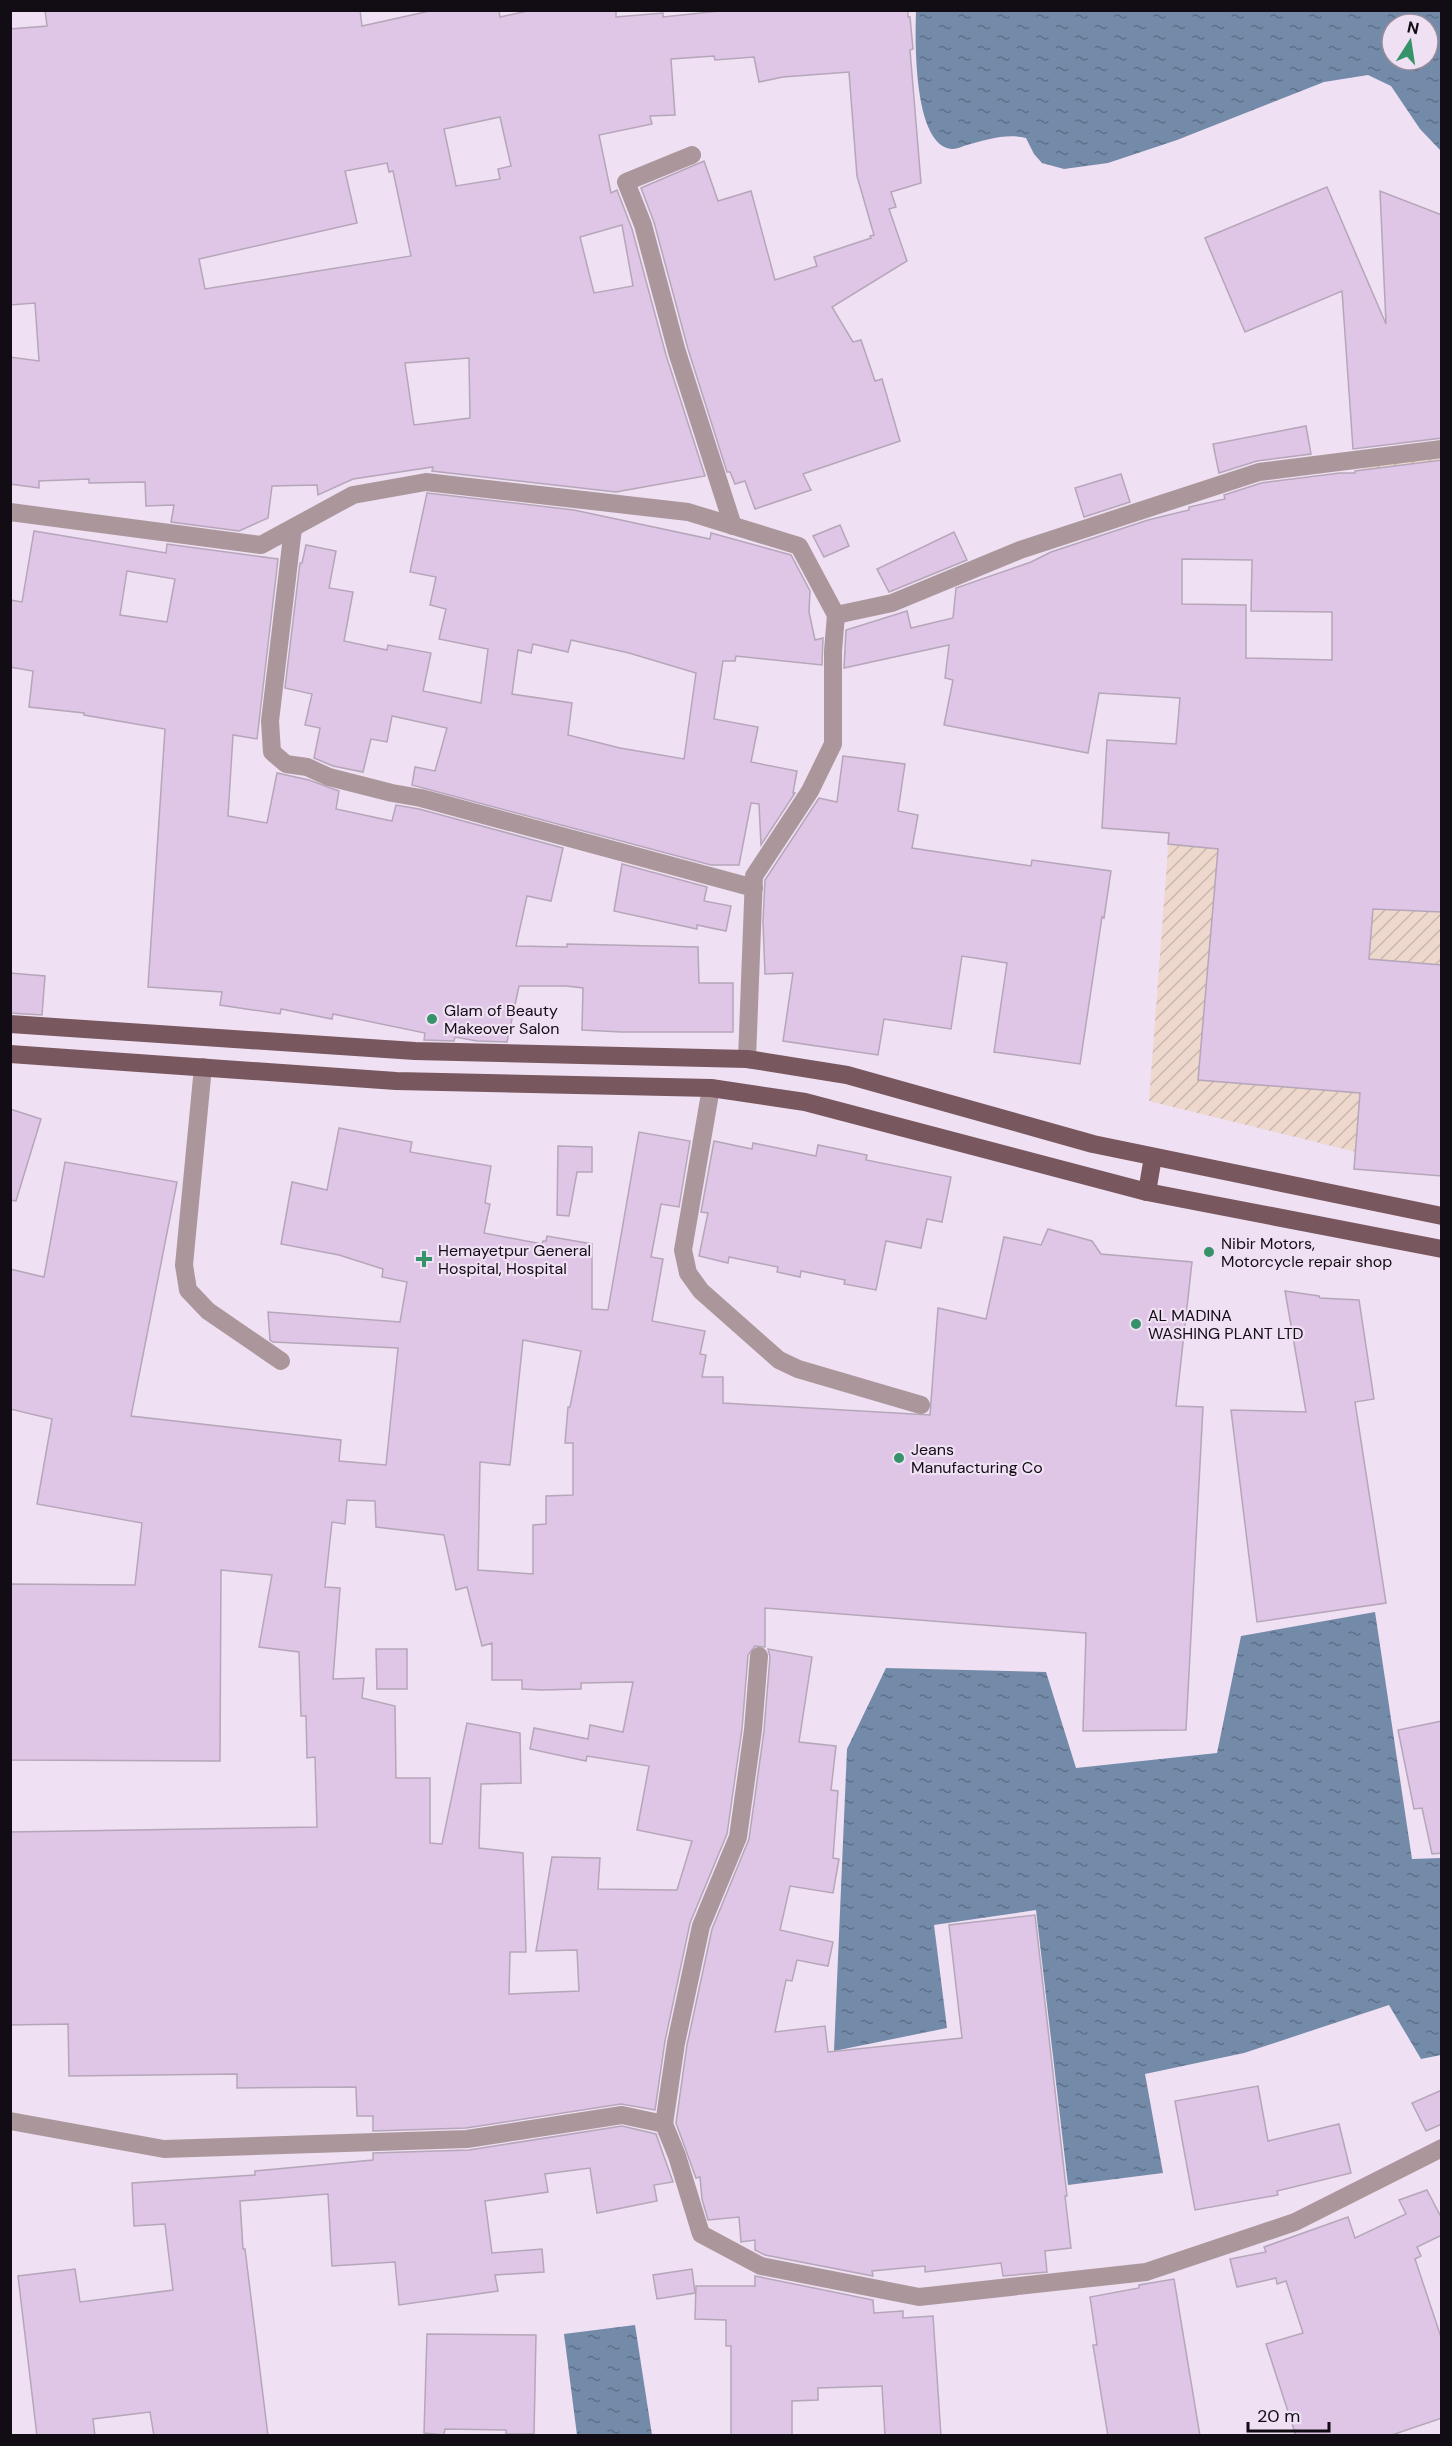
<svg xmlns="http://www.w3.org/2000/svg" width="1452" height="2446" font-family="'DM Sans',sans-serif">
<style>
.industrial{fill:url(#industrial-furrows)}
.water{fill:url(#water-ripples);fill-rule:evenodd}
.building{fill:#dfc5e6;stroke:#b5a6b9;stroke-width:1.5;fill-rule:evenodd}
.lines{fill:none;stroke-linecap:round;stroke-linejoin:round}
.minor{stroke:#ab979b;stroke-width:18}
.major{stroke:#78575e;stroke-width:18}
.poi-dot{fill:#369269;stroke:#efe0f3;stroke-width:2}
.labels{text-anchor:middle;stroke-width:4.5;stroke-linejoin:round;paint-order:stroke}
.poi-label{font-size:16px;fill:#120d14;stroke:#efe0f3;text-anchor:start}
</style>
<defs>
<pattern id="industrial-furrows" width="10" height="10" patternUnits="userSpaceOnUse" patternTransform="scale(1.5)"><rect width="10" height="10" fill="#eed7cc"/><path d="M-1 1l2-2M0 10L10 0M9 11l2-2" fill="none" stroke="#cbb7ae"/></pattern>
<pattern id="water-ripples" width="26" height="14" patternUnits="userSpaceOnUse" patternTransform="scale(1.5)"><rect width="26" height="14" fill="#748aa9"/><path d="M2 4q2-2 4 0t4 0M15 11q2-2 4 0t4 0" fill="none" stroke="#5e6f88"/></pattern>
</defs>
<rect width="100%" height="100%" fill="#efe0f3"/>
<polygon class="industrial" points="1441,441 1441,1173 1149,1101 1181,676 1361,683 1363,455"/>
<g class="water">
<path d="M916,11H1441V151L1420,129L1391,86L1368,75L1324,82L1177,140L1108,163L1064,169L1042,163L1034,154L1026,138C1006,133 986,140 967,145C963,146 957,149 953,149C913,148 915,39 916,11ZM1392,24H1428V60H1392Z"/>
<polygon points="1375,1612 1412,1859 1441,1858 1441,2055 1421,2059 1389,2005 1244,2053 1145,2074 1163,2173 1068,2185 1036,1910 934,1925 947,2028 834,2051 847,1749 886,1668 1046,1672 1076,1768 1217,1753 1241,1636"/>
<polygon points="635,2325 652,2435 577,2435 564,2334"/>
</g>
<g class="building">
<path d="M45,10H360L362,26L434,10H499L500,17L532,10H616V17L663,13V17L729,10H908V17H910L913,49L910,50L921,183L891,192L896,207L889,209L907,261L832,307L853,342L861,340L875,381L882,379L900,441L803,474L811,490L755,509L745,481L735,484L730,472H727L688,349L654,222L641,188L704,161L718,201L751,191L775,280L817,266L814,257L871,238L870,236L874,235L857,176L849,72L783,77L759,82L754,57L715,60L714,56L671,59L675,115L650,116L652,124L599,135L611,193L617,190L632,229L666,355L705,476L616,492L432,471L433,467L353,479L318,495L317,485L272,486L268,518L239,531L171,522L174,505L146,506L145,482L89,483V479L39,481V488L10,484V357L39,361L35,303L10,305V29L47,26ZM500,117L511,166L498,169L500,179L456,186L444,129ZM387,163L389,172L393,171L411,256L205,289L199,259L357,223L345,171ZM622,225L633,286L594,293L580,237ZM469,358L470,418L414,425L405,363Z"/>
<polygon points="1327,187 1386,324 1380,191 1442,215 1442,438 1353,449 1342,291 1245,332 1205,238"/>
<polygon points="1306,426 1311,454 1257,461 1219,473 1213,444"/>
<path d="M1442,460V912L1373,909L1369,959L1442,965V1176L1354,1169L1360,1093L1198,1080L1218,849L1168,844L1169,833L1102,828L1107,740L1176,744L1180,698L1099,693L1088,753L944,725L953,680L945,678L949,645L844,668L846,630L907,611L911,628L953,618L956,588L1031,562L1051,552L1148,520L1189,510V507L1225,499L1224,495L1261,483L1340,473H1355V471ZM1182,559L1252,560L1251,611L1332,612V660L1246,658V605L1182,604Z"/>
<polygon points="1121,474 1130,502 1084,517 1075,488"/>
<path d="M427,493L574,510L710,539L711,533L791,555L810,591L809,612L815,640L823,638L822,665L736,656L735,661H723L714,719L758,727L751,762L797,771L793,793H795L761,845L759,804L751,803L739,865H711L412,785L415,767L435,771L447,728L392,716L387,742L371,739L363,772L333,766L314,758L320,728L305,725L312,694L285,688L300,563H302L306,545L336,551L329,588L353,592L344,641L387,650L388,645L431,653L423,691L481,703L488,649L439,639L446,609L430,605L436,577L410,572ZM571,640L629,653L696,673L684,759L620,748L568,735L572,703L512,694L518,650L531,653L533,644L568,652Z"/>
<polygon points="840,525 849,546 824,557 813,536"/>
<path d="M34,531L166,553L167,544L278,559L257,739L233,735L228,816L267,823L277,773L309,780L339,791L336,809L392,821L396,805L419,809L563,848L551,901L527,896L516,946L567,947V944L698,947L699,983H733V1032H621L582,1030L583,988L566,986H519L507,1042L477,1041L455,1037L454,1041L424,1040L425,1033L333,1014L332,1019L281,1009L280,1014L220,1005L222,992L148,987L165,729L84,715V713L29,707L33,671L10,667V600L22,602ZM127,571L175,579L167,622L120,615Z"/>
<polygon points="954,532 967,560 889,592 877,569"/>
<polygon points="843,756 905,764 898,811 918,815 912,848 1031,866 1032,860 1111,871 1104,918 1102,917 1080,1064 994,1052 1007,963 962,956 951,1029 884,1019 878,1055 783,1041 793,973 765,974 763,922 765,880 819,798 837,802"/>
<polygon points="622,864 707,887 704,901 731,906 726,931 697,925 697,929 614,911"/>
<polygon points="10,973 45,976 42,1015 10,1013"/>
<polygon points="10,1109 41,1119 16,1201 10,1200"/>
<path d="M339,1128L412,1142L410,1152L491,1166L485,1203L490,1204L484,1233L542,1244L543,1241H546L547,1236L592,1244V1309L608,1310L639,1132L690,1141L679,1207L661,1204L651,1257L663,1259L652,1321L705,1331L700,1354L706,1355L702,1377H723V1403L930,1415L938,1308L986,1319L1004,1237L1041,1245L1048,1229L1092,1241L1101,1254L1192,1262L1176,1406L1203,1407L1186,1730L1083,1731L1086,1633L765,1608V1647L755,1646L748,1655L742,1729L727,1834L690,1923L665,2041L655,2110L621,2104L466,2128L373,2131V2116H357L356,2087L237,2088V2074L69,2076L68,2024L10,2025V1832L317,1827L315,1757L307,1758L306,1716H301L299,1652L259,1647L272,1575L221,1570L220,1761L10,1760V1584L135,1585L142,1523L37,1504L52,1419L10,1409V1269L44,1277L65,1162L177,1182L131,1416L341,1440L339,1461L386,1465L398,1348L273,1342L270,1340L268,1312L400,1322L407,1282L382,1277L383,1269L339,1255L281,1244L292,1182L327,1190ZM523,1340L581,1351L570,1407H568L565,1443H573V1495L546,1496V1524L533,1525V1574L478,1570L480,1462L510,1465ZM347,1500L375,1501L376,1527L444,1535L456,1590L467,1587L482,1646L492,1643V1680H522V1689L542,1690L581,1689V1683L633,1682L623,1732L590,1725L588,1739L534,1728L530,1749L586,1761L587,1756L649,1766L637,1830L692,1841L677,1890L598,1889L600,1858L552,1857L536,1951L577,1950L579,1991L509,1994L510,1952H526L523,1853L479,1848L481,1784L521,1783L520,1733L467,1723L442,1844L430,1843V1778H396L395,1706L362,1698L364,1678L333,1679L340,1588L325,1587L332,1522L345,1524Z"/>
<polygon points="714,1141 752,1149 753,1143 816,1156 818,1145 867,1155 866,1160 951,1177 942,1222 927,1219 921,1248 886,1241 876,1290 844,1284 845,1280 801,1271 800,1277 777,1272 778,1267 729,1257 728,1263 699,1256 708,1213 701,1212"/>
<polygon points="558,1146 592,1147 592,1172 577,1172 569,1216 557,1215"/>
<polygon points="1285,1291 1319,1296 1320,1298 1359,1300 1374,1399 1355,1402 1386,1603 1257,1622 1231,1410 1306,1412"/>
<polygon points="376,1649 407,1649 407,1689 377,1689"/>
<polygon points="768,1649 812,1657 799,1742 836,1746 831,1790 838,1791 833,1858 839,1859 833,1893 790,1886 780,1930 833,1942 828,1966 797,1960 792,1981 786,1980 775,2032 825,2026 828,2052 962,2038 949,1925 1035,1915 1067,2196 1065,2196 1071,2248 1045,2251 1047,2272 1003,2276 1001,2263 925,2272 925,2266 872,2271 873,2276 765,2255 755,2250 755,2240 741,2242 739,2217 708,2220 702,2199 700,2177 696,2178 676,2123 687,2045 712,1929 749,1839 764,1731 770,1657"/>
<polygon points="1442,1721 1442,1853 1432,1854 1422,1808 1414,1809 1398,1730"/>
<polygon points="1258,2086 1268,2141 1339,2124 1351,2173 1277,2191 1278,2195 1195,2210 1175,2101"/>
<polygon points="1442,2090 1442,2124 1426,2131 1412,2103"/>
<polygon points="622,2126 656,2134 673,2182 654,2185 657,2201 597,2213 590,2168 545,2174 548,2192 485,2201 492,2253 542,2249 544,2272 495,2275 498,2291 399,2305 395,2262 332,2266 328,2194 240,2201 243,2249 245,2249 268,2436 154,2436 150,2412 93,2419 95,2436 37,2436 18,2276 75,2269 80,2302 173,2290 165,2224 134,2226 132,2183 255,2175 255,2171 373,2160 373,2153 469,2150"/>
<polygon points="1427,2190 1442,2219 1442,2235 1417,2247 1421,2256 1415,2259 1442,2340 1442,2418 1389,2436 1296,2436 1266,2344 1303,2333 1286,2281 1277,2284 1276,2278 1237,2287 1230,2259 1266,2252 1264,2247 1348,2217 1355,2238 1406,2214 1399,2200"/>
<polygon points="692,2269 695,2293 657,2299 653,2275"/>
<polygon points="755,2276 873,2300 874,2313 903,2311 903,2318 933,2316 941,2436 885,2436 882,2386 818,2388 818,2400 792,2401 792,2436 731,2436 731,2346 726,2346 726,2320 695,2319 696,2286 755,2286"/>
<polygon points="1174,2279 1200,2436 1108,2436 1093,2345 1097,2345 1090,2297 1139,2288 1139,2285"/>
<polygon points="427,2334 536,2335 534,2434 506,2434 506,2430 445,2429 444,2435 424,2433"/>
</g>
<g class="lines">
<g class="minor">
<polyline points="692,155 626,182 643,225 677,352 733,526"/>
<polyline points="10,512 261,545 353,495 426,482 688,512 799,546 836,615 892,603 1020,550 1259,472 1442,449"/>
<polyline points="293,528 270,721 272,752 286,764 307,767 329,777 392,793 421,798 754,888"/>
<polyline points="747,1059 754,876 810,791 833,744 833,651 836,615"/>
<polyline points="203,1067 184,1265 188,1290 208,1311 281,1361"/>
<polyline points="711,1088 683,1250 688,1273 701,1291 779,1360 798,1369 921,1405"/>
<polyline points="10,2121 164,2149 467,2139 622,2115 664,2124 677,2156 701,2234 761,2266 919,2297 1146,2272 1295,2222 1442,2148"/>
<polyline points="664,2124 676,2043 701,1926 738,1837 753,1730 759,1656"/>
</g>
<g class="major">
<polyline points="10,1024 415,1051 747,1059 847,1075 1093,1144 1442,1216"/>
<polyline points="10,1054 396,1081 711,1088 805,1102 1147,1192 1442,1249"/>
<polyline points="1147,1192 1153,1157"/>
</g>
</g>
<g class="poi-dot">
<circle cx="432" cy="1019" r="6"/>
<circle cx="1209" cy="1252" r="6"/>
<path d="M421 1250h6v6h6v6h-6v6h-6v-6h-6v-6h6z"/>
<circle cx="1136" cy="1324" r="6"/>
<circle cx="899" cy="1458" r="6"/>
</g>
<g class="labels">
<g class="poi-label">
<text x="444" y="1016">Glam of Beauty<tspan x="444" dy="18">Makeover Salon</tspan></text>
<text x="1221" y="1249">Nibir Motors,<tspan x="1221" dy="18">Motorcycle repair shop</tspan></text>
<text x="438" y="1256">Hemayetpur General<tspan x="438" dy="18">Hospital, Hospital</tspan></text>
<text x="1148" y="1321">AL MADINA<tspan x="1148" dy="18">WASHING PLANT LTD</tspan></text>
<text x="911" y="1455">Jeans<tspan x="911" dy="18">Manufacturing Co</tspan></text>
</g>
</g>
<rect width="1452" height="2446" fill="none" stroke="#120d14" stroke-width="24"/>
<g transform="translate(1410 42) rotate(12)"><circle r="28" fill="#efe0f3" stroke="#978c9a" stroke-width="1.5"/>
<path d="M0-4.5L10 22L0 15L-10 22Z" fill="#369269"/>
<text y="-9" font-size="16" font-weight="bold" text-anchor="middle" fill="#120d14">N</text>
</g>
<path d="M1248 2422v9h81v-9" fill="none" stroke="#120d14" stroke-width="3"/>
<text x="1257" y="2422" font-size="18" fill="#120d14" stroke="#efe0f3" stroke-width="4.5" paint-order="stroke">20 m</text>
</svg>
